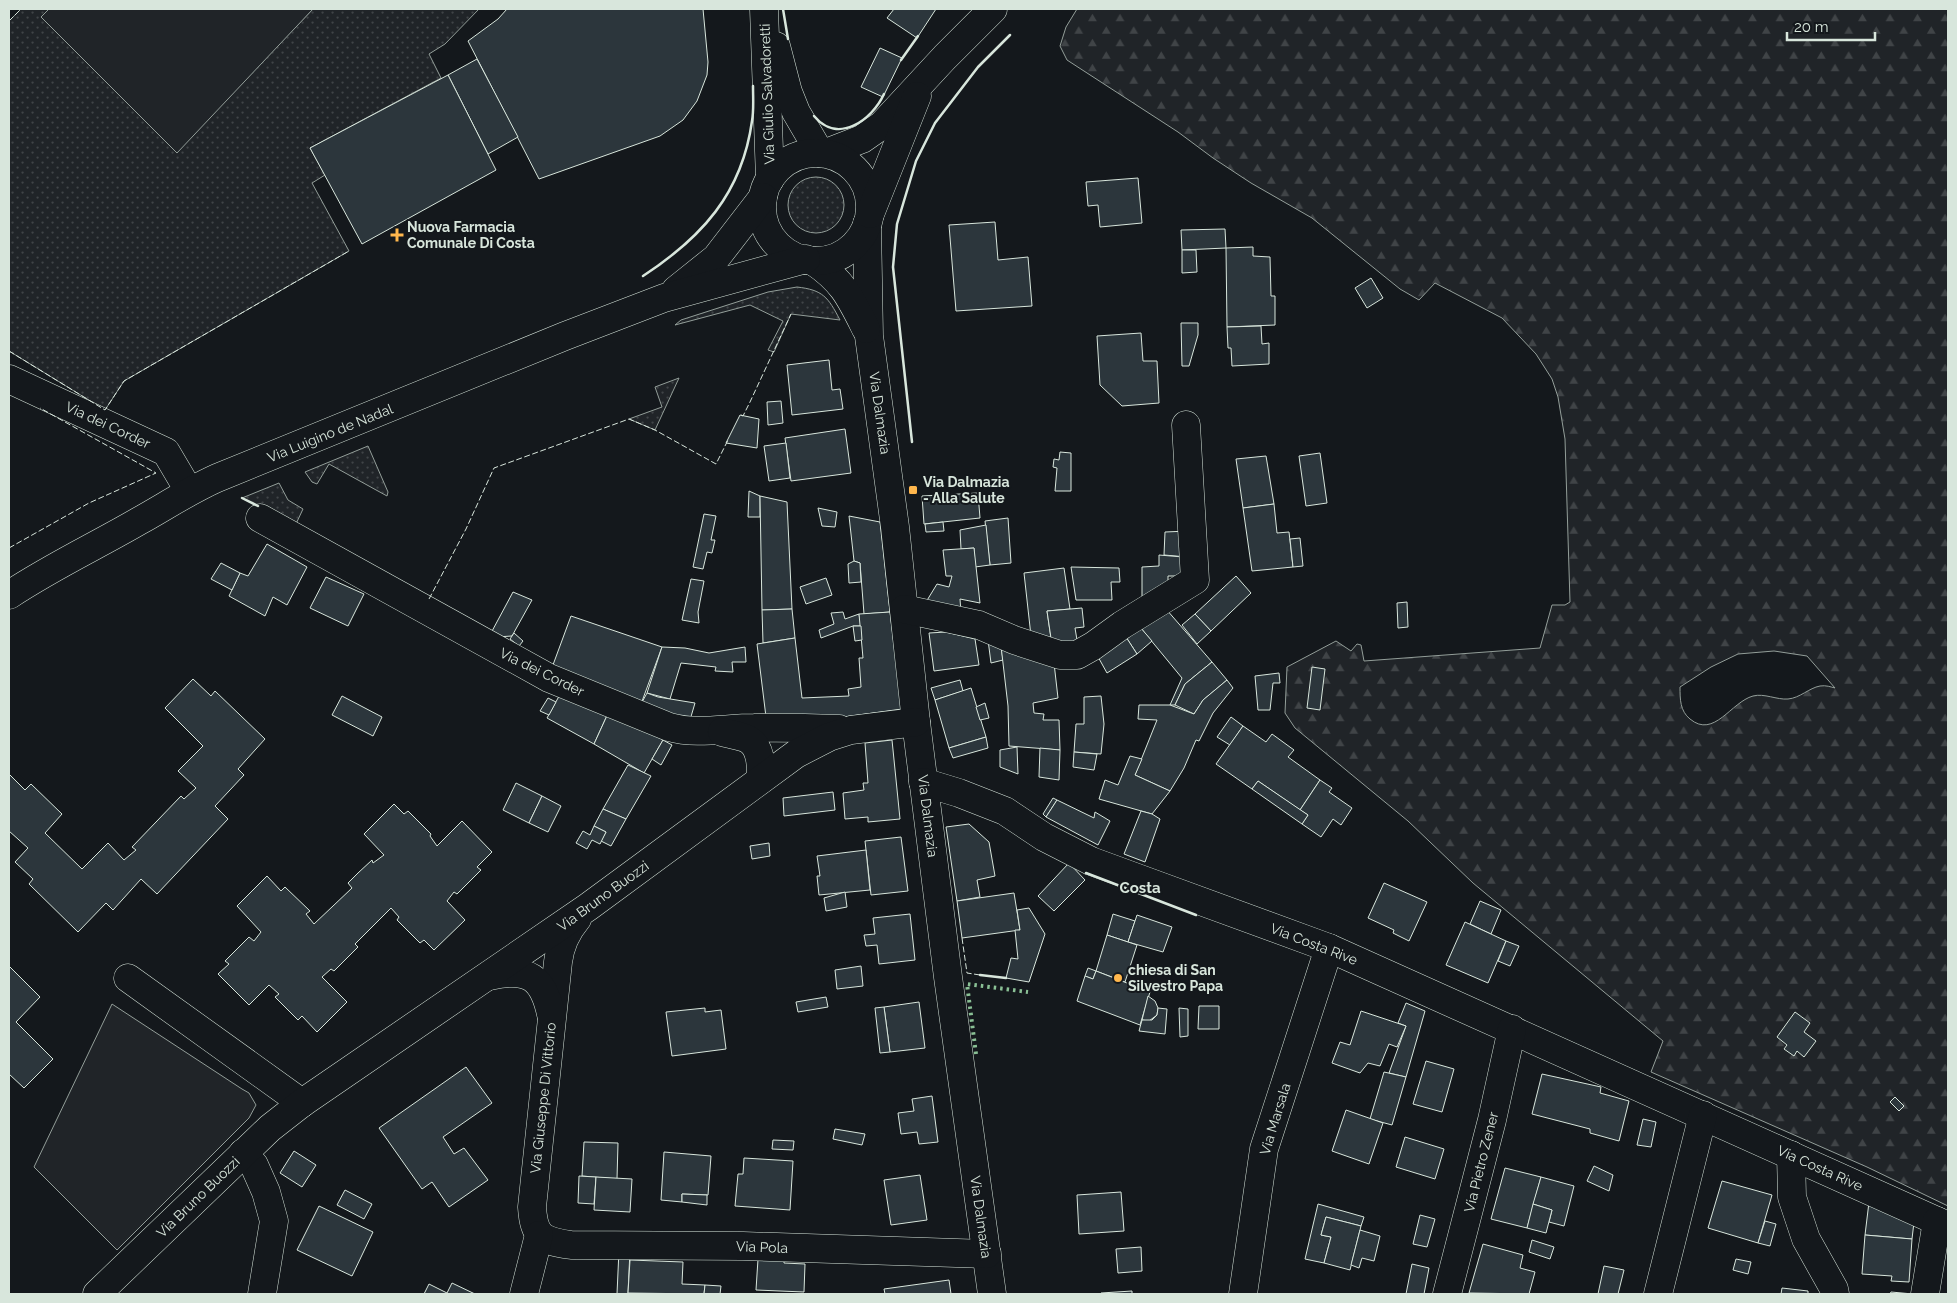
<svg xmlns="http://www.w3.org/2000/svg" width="1957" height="1303" font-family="Raleway,sans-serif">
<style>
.grass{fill:url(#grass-dots);stroke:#939e99}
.forest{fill:url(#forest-firs);stroke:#939e99;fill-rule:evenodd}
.garden{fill:#202428;stroke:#939e99}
.building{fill:#2c363c;stroke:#d8e6dc}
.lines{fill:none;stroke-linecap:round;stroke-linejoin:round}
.minor-casing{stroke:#d8e6dc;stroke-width:29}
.major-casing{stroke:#d8e6dc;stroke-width:29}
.minor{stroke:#14181c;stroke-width:28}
.major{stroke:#14181c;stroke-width:28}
.hedge{stroke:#8ac095;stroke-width:4;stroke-dasharray:2.5 4;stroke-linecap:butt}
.fence{stroke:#d8e6dc;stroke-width:1;stroke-dasharray:6 2.5;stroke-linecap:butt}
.wall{stroke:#d8e6dc;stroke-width:2.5}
.poi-dot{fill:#ffb74d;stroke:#14181c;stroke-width:2}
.labels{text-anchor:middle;stroke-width:4;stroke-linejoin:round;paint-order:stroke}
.street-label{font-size:14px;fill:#d8e6dc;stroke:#14181c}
.poi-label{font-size:14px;font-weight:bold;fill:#d8e6dc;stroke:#14181c;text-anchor:start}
.neighbourhood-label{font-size:15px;font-weight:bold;fill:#d8e6dc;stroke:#14181c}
</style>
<defs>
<pattern id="grass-dots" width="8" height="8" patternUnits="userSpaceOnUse" patternTransform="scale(1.25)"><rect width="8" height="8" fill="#202428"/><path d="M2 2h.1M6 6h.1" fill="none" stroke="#404447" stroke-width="1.8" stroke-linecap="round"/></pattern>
<pattern id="forest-firs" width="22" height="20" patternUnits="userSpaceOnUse" patternTransform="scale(1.25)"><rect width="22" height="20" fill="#202428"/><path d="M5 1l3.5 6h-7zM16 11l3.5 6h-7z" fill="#404447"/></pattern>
</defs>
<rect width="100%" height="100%" fill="#14181c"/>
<g class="grass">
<polygon points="21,9 49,9 41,17 277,46 313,9 479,9 445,44 429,54 441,78 310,148 325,175 312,183 349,251 124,381 105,410 9,351 9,21"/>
<circle cx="816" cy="205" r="28"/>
<path d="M797,287C823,290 828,297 840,320L791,314L774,352L768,350L783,321L750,305L675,325L681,320L768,292Z"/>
<polygon points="679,378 655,430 629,419 662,407 655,387"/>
<polygon points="368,446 388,492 387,496 329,464 317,484 312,482 305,472"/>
<polygon points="279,483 288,500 303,509 295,526 242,498"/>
</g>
<path class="forest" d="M1077,9H1948V1206L1867,1167L1651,1072L1663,1041L1473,883L1408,821L1295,728L1285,713L1287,667L1336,641L1351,651L1357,644L1361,645L1364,661L1540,648L1552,605H1565L1570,602L1565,439L1558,397L1552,379L1536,354L1502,318L1435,283L1419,300L1400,289L1312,218L1251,183L1213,158L1178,132L1067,60L1060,46L1066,27ZM1774,651L1807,656L1835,688C1831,687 1826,685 1820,686C1809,688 1800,698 1788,699C1777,700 1764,693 1753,696C1731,702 1714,739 1690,719C1680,711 1680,699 1680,687L1711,667L1738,654Z"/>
<g class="garden">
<polygon points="49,9 313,9 177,153 41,17"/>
<polygon points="112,1004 242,1089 249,1093 256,1105 249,1118 117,1250 34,1167"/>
</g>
<g class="building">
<polygon points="507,9 703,9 708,62 707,75 697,101 683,120 660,136 539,179 468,41 498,19"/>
<polygon points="894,9 936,9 917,38 887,18"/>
<polygon points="880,48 902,58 883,97 861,87"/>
<polygon points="477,59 518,137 488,154 448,75"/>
<polygon points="448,75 496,170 362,244 310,148"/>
<polygon points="1138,178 1142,223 1100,227 1098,205 1088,206 1086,182"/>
<polygon points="995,222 998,260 1028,257 1032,306 956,311 949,225"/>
<polygon points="1225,229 1226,248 1182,250 1181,230"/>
<polygon points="1253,247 1253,256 1270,257 1271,296 1275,296 1275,325 1227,327 1226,248"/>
<polygon points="1182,250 1196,250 1197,272 1182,273"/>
<polygon points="1371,278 1383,298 1367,308 1355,288"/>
<polygon points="1181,323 1198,323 1198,335 1189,366 1182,366"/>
<polygon points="1261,326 1262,344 1269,343 1269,364 1232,366 1231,348 1228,348 1227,327"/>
<polygon points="1141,333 1143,361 1157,361 1159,403 1122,406 1100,385 1097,336"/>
<polygon points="829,360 832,390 840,389 843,409 792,415 787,365"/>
<polygon points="781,401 783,423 768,425 767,402"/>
<polygon points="740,415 759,419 757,448 726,443"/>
<polygon points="845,429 851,473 791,481 785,438"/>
<polygon points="786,443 790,478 769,481 764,446"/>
<polygon points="1060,452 1071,453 1071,491 1055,491 1057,468 1053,467 1054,459 1059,460"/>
<polygon points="1320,453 1327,503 1306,506 1299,456"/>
<polygon points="1266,456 1274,504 1243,508 1236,459"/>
<polygon points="749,491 760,496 760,517 748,517"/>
<polygon points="978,493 980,518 924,524 922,496"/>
<polygon points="760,496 787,502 792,609 762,610"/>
<polygon points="1274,504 1277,533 1289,532 1293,567 1252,571 1243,508"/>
<polygon points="818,508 837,512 835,527 822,526"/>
<polygon points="704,514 716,516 711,540 715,540 712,553 707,552 703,569 693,567"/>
<polygon points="849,516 880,522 890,612 864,614 860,563 854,561"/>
<polygon points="1008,518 1011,563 990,565 985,521"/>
<polygon points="943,522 944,531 926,532 925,524"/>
<polygon points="986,525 990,565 975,567 974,548 961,549 960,530"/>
<polygon points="1188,531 1187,557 1164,555 1165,532"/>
<polygon points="1300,538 1303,566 1293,567 1290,539"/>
<polygon points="267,544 307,567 287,605 273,597 265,616 229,596 240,573 248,576"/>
<polygon points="974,548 980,603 960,599 961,613 926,602 937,584 949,587 952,576 946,576 943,550"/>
<polygon points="1159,555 1183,557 1183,576 1168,576 1168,592 1142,609 1142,567 1159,566"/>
<polygon points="854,561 860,563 861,582 849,583 848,564"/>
<polygon points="221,563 240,573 232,590 211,579"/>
<polygon points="1071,567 1119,568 1120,582 1111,582 1112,600 1076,600"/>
<polygon points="1064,568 1070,609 1047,611 1052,645 1031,636 1024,573"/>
<polygon points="1236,576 1251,593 1211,631 1195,614"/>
<polygon points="326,577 364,594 348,626 310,608"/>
<polygon points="826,578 832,595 806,604 800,587"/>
<polygon points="691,579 704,581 698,612 699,623 682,620"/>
<polygon points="513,592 532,600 512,636 496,637 491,633"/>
<polygon points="1407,602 1408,627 1398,628 1397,603"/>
<polygon points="1082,608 1084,627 1075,628 1078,646 1052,645 1047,611"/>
<polygon points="792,609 795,638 763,643 762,610"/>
<polygon points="1166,609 1212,662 1185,684 1175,705 1170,705 1182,678 1140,627"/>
<polygon points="843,612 845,619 859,614 861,626 853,626 821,638 819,630 834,624 831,613"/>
<polygon points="890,612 902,709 844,717 766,717 757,644 795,638 802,698 849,696 848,689 861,687 859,658 863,658 859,614"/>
<polygon points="1195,614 1211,631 1197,644 1182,625"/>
<polygon points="571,616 662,647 641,704 550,673"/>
<polygon points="853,626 861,626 862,640 855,641"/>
<polygon points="1140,627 1152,641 1137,654 1126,637"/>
<polygon points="946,632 975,639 979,665 934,671 929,633"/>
<polygon points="514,633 523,641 519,646 510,639"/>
<polygon points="1126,637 1137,654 1107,673 1097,655"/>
<polygon points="988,640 1001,646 1003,660 991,663"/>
<polygon points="1001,646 1054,663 1058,698 1033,703 1034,713 1044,714 1043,720 1059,720 1060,750 1009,746 1008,706"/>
<polygon points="662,647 685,648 709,653 745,647 746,662 732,662 733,672 715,671 716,667 681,663 670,699 647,693"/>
<polygon points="1212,662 1227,680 1203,700 1194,714 1175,705 1185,684"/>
<polygon points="1312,667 1325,669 1320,710 1307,708"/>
<polygon points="1279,673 1280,683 1273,683 1270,710 1258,710 1255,676"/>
<polygon points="193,679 211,696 215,691 265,739 238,769 244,775 215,806 228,819 157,894 141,879 113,910 106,903 78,932 29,884 33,879 15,862 28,848 9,831 9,774 25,790 31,784 62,814 45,833 82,869 108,843 124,860 136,850 132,847 181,796 184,799 196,788 178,771 203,746 165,708"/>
<polygon points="960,680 963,691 935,700 931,688"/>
<polygon points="1227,680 1233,688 1213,713 1199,741 1196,740 1184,768 1170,791 1135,775 1157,720 1138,719 1139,705 1170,705 1194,714 1203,700"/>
<polygon points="971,688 986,737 949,748 935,700"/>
<polygon points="563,689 610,709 594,744 547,718"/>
<polygon points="647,693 658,697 695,703 690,720 641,704"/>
<polygon points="342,696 382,717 373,736 332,715"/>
<polygon points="1101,696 1104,724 1101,754 1074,752 1076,724 1084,724 1084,697"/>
<polygon points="548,698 556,702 549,715 540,711"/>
<polygon points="985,703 989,718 980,720 976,707"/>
<polygon points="610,709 663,740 644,773 594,744"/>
<polygon points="1231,717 1243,726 1230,745 1217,737"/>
<polygon points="1243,726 1266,742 1272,734 1294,750 1288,757 1320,780 1300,810 1258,781 1252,789 1216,764"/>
<polygon points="986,737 988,748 953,758 949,748"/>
<polygon points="663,740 672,745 661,765 652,759"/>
<polygon points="892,740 900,819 868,822 868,817 845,819 843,793 864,790 863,783 868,783 865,743"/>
<polygon points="1017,747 1018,774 1000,767 1000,750"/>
<polygon points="1040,748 1060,750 1059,780 1039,777"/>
<polygon points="1074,752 1097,754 1094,770 1073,767"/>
<polygon points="1130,756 1142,759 1135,775 1170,791 1152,814 1099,799 1105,780 1118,785"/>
<polygon points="628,765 651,776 626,819 603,809"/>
<polygon points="1320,780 1332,788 1329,792 1352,808 1341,825 1333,819 1321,837 1302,824 1308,815 1300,810"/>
<polygon points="1258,781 1308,815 1302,824 1252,789"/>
<polygon points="516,783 542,796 529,823 503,810"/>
<polygon points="833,792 835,810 784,816 783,798"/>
<polygon points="542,796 561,806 548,832 529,823"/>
<polygon points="1053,798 1057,800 1046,817 1043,814"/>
<polygon points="1057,800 1094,818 1095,812 1110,821 1098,845 1046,817"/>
<polygon points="394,804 404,814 408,811 431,834 430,836 437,846 462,821 492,852 477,867 481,870 457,894 454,892 447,901 465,920 434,950 424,940 420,943 397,920 399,917 391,908 355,944 358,947 334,971 331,969 322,977 347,1002 317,1032 302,1016 298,1020 275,997 279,994 269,985 249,1005 218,974 229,964 225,961 249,937 254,941 261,932 237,906 267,876 281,891 285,887 310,911 306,914 314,924 352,888 348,883 358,873 372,860 373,863 384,855 364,834"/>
<polygon points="603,809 626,819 611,846 601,841 606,832 594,826"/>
<polygon points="1141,811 1152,814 1160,819 1145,862 1124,854"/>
<polygon points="969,824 989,842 995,876 977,880 980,897 957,901 946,827"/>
<polygon points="594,826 606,832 600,844 592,840 587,849 576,843 583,831 590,835"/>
<polygon points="901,837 908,891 871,895 865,841"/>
<polygon points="769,843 770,856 752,859 750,846"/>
<polygon points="866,850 870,890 819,895 817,876 820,876 817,856"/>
<polygon points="1069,863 1085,880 1054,911 1038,896"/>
<polygon points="1384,883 1427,902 1409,941 1393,933 1394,930 1368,918"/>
<polygon points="845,892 847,907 826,911 824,898"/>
<polygon points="1014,893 1020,930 962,938 957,901"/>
<polygon points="1480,901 1501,910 1491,934 1470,924"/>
<polygon points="1029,908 1045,934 1029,982 1006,978 1011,958 1018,959 1015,930 1020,930 1017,910"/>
<polygon points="910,914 915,960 879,964 877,945 866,946 864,935 875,934 873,918"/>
<polygon points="1113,914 1135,921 1128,942 1107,935"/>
<polygon points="1137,915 1172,927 1163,952 1128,942"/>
<polygon points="1465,922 1506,941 1488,983 1446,965"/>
<polygon points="1107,935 1137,945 1125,982 1096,971"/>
<polygon points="1506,941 1519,946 1510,966 1498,961"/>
<polygon points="9,966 40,997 16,1022 53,1059 24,1088 9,1074"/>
<polygon points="861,966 863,986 837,989 835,970"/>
<polygon points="1088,968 1096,971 1093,979 1085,976"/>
<polygon points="1096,971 1150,992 1140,1025 1077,1001 1085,976 1093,979"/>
<polygon points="1148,996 1155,1001 1158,1008 1157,1015 1149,1021 1142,1020"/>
<polygon points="826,997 828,1007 798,1012 796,1002"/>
<polygon points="919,1002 925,1048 890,1052 884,1007"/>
<polygon points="1406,1003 1425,1011 1406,1077 1389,1073 1406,1026 1398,1023"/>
<polygon points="1199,1006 1219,1006 1219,1029 1198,1029"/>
<polygon points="884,1007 890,1052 880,1053 875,1008"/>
<polygon points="705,1008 705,1012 721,1010 726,1049 672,1056 666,1012"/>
<polygon points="1158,1008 1167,1009 1165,1034 1139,1031 1142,1020 1152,1020 1157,1015"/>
<polygon points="1179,1008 1188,1009 1188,1036 1180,1037"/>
<polygon points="1361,1011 1406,1026 1397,1047 1389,1044 1380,1066 1368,1063 1360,1073 1332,1063 1340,1042 1350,1045"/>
<polygon points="1795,1012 1810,1023 1804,1032 1816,1041 1804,1057 1797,1051 1794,1056 1784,1049 1787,1045 1777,1037"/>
<polygon points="1426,1061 1454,1069 1442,1112 1413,1104"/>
<polygon points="466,1067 492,1103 443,1137 454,1154 464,1148 488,1180 449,1207 432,1182 422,1189 379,1128"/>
<polygon points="1384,1072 1406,1077 1392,1125 1370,1119"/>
<polygon points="1542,1074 1601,1087 1600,1093 1629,1101 1619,1141 1590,1133 1590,1129 1532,1114"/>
<polygon points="932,1096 938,1142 919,1144 917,1132 901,1134 898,1113 914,1111 912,1099"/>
<polygon points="1895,1097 1904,1106 1899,1111 1890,1102"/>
<polygon points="1346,1110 1383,1123 1369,1164 1332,1151"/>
<polygon points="1643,1119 1656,1122 1651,1147 1637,1145"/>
<polygon points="835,1129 865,1134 862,1145 833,1139"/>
<polygon points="1405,1137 1444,1149 1435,1179 1396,1167"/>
<polygon points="773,1140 794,1141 793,1150 772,1149"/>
<polygon points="584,1142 618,1143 617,1179 582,1176"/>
<polygon points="294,1151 316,1165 302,1187 280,1173"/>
<polygon points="664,1152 711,1156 708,1195 682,1194 682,1202 661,1200"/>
<polygon points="744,1158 793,1161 790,1210 735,1206 738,1174 743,1174"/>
<polygon points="1594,1166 1613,1175 1609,1191 1587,1181"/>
<polygon points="1505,1168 1541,1177 1527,1228 1491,1219"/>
<polygon points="920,1175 927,1220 891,1225 884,1180"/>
<polygon points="579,1176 596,1177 594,1204 578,1203"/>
<polygon points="596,1177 632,1179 630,1212 594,1210"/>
<polygon points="1541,1177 1574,1186 1564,1226 1549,1222 1552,1210 1533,1204"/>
<polygon points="1722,1181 1772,1195 1758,1243 1708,1228"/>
<polygon points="345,1190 372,1204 364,1219 337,1205"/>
<polygon points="1121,1192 1124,1231 1079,1234 1077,1195"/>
<polygon points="682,1194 707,1195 707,1205 682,1202"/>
<polygon points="1869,1202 1914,1222 1912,1239 1865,1235"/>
<polygon points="1318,1204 1364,1217 1361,1226 1326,1217 1321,1235 1331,1237 1324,1263 1305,1259"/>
<polygon points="1533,1204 1552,1210 1546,1233 1527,1228"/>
<polygon points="319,1206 373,1232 352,1276 297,1250"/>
<polygon points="1420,1215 1435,1219 1427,1247 1413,1244"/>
<polygon points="1326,1217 1361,1226 1350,1270 1324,1263 1331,1237 1321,1235"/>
<polygon points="1765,1221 1776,1224 1770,1246 1758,1243"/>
<polygon points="1360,1230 1380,1236 1374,1261 1362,1258 1359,1268 1351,1265"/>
<polygon points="1865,1235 1912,1239 1909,1282 1891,1281 1892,1276 1862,1274"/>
<polygon points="1532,1240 1554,1247 1550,1259 1529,1252"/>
<polygon points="1483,1244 1523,1255 1520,1268 1535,1272 1529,1294 1469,1293"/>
<polygon points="1141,1247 1142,1271 1118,1273 1116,1249"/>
<polygon points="619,1250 630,1251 628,1293 639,1294 617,1294"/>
<polygon points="758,1259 784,1260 784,1263 805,1264 804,1292 756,1290"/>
<polygon points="1736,1259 1751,1262 1748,1274 1733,1270"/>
<polygon points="630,1260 683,1262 682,1284 705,1285 704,1294 628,1293"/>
<polygon points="1412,1264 1429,1268 1424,1294 1406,1294"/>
<polygon points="1604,1266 1624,1270 1618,1294 1598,1294"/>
<polygon points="949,1280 951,1294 885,1294 884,1289"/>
<polygon points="452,1283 475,1294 424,1294 429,1284 447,1293"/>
<polygon points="705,1285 721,1286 720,1294 704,1294"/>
<polygon points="1782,1288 1808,1291 1808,1294 1781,1294"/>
<polygon points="1132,1291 1132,1294 1101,1294 1101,1293"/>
<polygon points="1891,1292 1913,1294 1890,1294"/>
</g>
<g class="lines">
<g class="minor-casing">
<g id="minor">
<polyline points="764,9 770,179"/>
<polyline points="776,46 788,92 796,112 820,153"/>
<polyline points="867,224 869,336 895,527 916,722 948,977 992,1294"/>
<path d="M813,261C843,281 850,297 866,329"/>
<polyline points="9,379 166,452 189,491"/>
<path d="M260,518L549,678L669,727C697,735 725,728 754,728C782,727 811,728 839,729"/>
<polyline points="904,609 979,625 1014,640 1060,655 1077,655 1093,646 1122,625 1195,580 1186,425"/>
<path d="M722,732C729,734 738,735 745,738C761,744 762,766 760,780"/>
<polyline points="923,782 959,793 1005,811 1044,837 1091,861 1329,948 1948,1226"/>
<path d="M577,919C566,932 560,946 558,962L532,1207C534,1237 542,1241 571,1245L743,1246L987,1254"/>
<path d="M490,976C528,967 543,977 551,1014"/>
<polyline points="128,978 302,1103"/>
<polyline points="243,1153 254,1165 266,1192 274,1221 262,1294"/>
<polyline points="1791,1155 1792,1197 1806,1239 1834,1289 1835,1294"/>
<polyline points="97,1294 270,1128 302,1103 588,907 796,754 829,737 851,730 916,722"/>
<polyline points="524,1294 539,1235"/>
<polyline points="1243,1294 1264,1149 1329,948"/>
<polyline points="1447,1294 1492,1120 1512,1029"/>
<polyline points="1658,1294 1703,1115"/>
<polyline points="1925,1294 1937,1221"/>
</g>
</g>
<g class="major-casing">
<g id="major">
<polyline points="826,153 862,139 882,125 945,57 993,9"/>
<circle cx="816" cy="207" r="54"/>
<polyline points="870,214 917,96"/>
<polyline points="676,290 716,258 763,197"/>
<path d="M9,595C51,567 96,546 139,521C166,506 188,491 217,478L565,336L664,298L806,259"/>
</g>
</g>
<use href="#minor" class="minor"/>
<use href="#major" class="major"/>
<polyline class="hedge" points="976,1054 967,984 1028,992"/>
<g class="fence">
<polyline points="9,21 21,9"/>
<polyline points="9,351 105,410 124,381 349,251"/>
<polyline points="741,415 743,416 750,402 791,314"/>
<polyline points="9,548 89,503 156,473 40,408"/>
<polyline points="429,599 466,529 494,468 629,419 655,430 716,464 728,440"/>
<polyline points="962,938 967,973 980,975"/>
</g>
<g class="wall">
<polyline points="783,9 788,39"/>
<polyline points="901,60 918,36"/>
<path d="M814,116C838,145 872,120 884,94"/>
<path d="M643,276C701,238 742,194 752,121C754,110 753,98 753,86"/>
<polyline points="912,442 893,267 897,224 916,161 935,123 978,67 1010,35"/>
<polyline points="242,498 258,506"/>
<polyline points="1086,873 1196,915"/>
<polyline points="980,975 1006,978"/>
</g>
</g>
<g class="poi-dot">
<path d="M394.5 227.5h5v5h5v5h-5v5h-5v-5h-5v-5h5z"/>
<rect x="908" y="485" width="10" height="10" rx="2.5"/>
<circle cx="1118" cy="978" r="5"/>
</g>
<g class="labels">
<g class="street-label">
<text transform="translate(767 94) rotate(-92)" y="5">Via Giulio Salvadoretti</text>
<text transform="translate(880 413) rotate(82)" y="5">Via Dalmazia</text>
<text transform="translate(108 425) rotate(25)" y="5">Via dei Corder</text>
<text transform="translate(330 433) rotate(-22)" y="5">Via Luigino de Nadal</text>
<text transform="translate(542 672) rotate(26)" y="5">Via dei Corder</text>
<text transform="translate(928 816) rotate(83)" y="5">Via Dalmazia</text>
<text transform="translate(603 896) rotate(-36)" y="5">Via Bruno Buozzi</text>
<text transform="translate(1314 944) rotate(21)" y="5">Via Costa Rive</text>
<text transform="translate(543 1098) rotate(-84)" y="5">Via Giuseppe Di Vittorio</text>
<text transform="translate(1275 1119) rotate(-73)" y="5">Via Marsala</text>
<text transform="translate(1481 1162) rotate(-76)" y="5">Via Pietro Zener</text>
<text transform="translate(1820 1168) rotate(24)" y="5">Via Costa Rive</text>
<text transform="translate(198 1197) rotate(-44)" y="5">Via Bruno Buozzi</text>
<text transform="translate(981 1217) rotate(82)" y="5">Via Dalmazia</text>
<text transform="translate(762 1247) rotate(2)" y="5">Via Pola</text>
</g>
<g class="poi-label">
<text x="407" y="232">Nuova Farmacia<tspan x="407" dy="16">Comunale Di Costa</tspan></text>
<text x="923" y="487">Via Dalmazia<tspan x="923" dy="16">- Alla Salute</tspan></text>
<text x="1128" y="975">chiesa di San<tspan x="1128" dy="16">Silvestro Papa</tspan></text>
</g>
<g class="neighbourhood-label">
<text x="1140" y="893">Costa</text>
</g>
</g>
<rect width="1957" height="1303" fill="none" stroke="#d8e6dc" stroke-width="20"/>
<path d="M1787 32v8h88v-8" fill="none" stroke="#d8e6dc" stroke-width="2.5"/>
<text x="1794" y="32" font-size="15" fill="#d8e6dc" stroke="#14181c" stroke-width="4" paint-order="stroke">20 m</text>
</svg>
